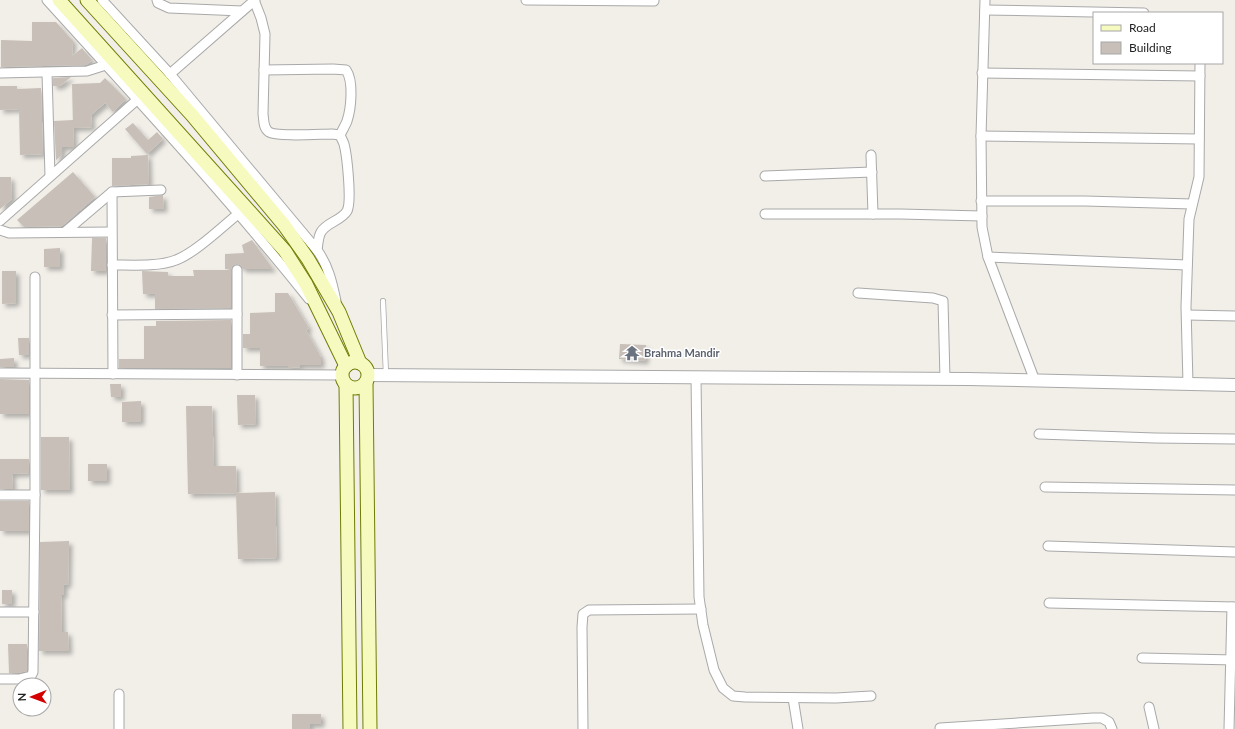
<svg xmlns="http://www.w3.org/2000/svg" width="1235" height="729" font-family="Lato,sans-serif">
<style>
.building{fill:#c7bfb8;filter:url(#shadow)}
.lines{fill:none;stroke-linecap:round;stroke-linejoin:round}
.service-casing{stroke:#a9a9a9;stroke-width:6}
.minor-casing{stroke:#a9a9a9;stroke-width:11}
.tertiary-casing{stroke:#a9a9a9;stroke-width:14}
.secondary-casing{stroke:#707d05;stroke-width:15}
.service{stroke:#fff;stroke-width:4.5}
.minor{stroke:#fff;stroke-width:9}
.tertiary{stroke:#fff;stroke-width:12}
.secondary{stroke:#f7fabf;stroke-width:13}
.labels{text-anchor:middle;stroke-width:3;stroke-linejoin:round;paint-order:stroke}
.worship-label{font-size:11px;font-weight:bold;fill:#5b616d;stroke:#fff;text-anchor:start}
</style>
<defs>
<filter id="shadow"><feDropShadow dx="3.5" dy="3.5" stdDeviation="2" flood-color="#0004"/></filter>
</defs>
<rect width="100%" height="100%" fill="#f2efe9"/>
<g class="building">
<polygon points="32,22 56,22 73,41 72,56 82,48 92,60 86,65 1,67 1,40 32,41"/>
<polygon points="71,77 60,86 53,86 53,78"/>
<polygon points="105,78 126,99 113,112 105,103 91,115 92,127 73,128 72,84 100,83"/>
<polygon points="0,86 17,86 17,89 41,88 43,154 20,155 19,109 0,110"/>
<polygon points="73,120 74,147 62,147 62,155 56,160 54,121"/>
<polygon points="133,123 148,140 157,132 163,139 147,154 125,129"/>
<polygon points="148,155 149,184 112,186 112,158 131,158 131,156"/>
<polygon points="73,172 95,197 62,226 24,227 17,220"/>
<polygon points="0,177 11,177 12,199 0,209"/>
<polygon points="163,195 164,209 149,209 149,197"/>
<polygon points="92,238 106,238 106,271 91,271"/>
<polygon points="252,240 273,269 243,269 240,265 237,264 234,265 231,269 225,269 225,254 244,253 242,245"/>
<polygon points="60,248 60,267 44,267 44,249"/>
<polygon points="193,270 231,270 231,308 155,309 155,294 143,294 142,271 168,272 168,276 194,276"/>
<polygon points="2,271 16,271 16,303 2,304"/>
<polygon points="275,293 288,293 309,328 306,330 321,357 321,365 300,365 300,367 288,368 288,366 260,366 260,348 243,348 243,334 250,334 250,313 275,312"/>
<polygon points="231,320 231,368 119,368 119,359 144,359 144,326 156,326 156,321"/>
<polygon points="18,338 29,338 29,355 19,355"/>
<polygon points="620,344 646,345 645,361 619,359"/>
<polygon points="14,358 14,367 0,367 0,359"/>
<polygon points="0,379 29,380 29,414 0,414"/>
<polygon points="110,384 121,384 121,397 111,397"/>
<polygon points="237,395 255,395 256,424 238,425"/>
<polygon points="141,401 141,422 122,422 122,402"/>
<polygon points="186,406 212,406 214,466 236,466 237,493 188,494"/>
<polygon points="41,437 69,437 70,490 41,490"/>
<polygon points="0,459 29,459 29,473 12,474 13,489 0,489"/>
<rect x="88" y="464" width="19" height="17"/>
<polygon points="275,492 277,558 238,559 236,493"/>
<rect x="0" y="501" width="29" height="30"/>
<polygon points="69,541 68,585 64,584 64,595 61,595 62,632 68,632 69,651 39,651 40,542"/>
<rect x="2" y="590" width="10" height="14"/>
<polygon points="8,644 27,644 27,671 18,673 9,673"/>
<polygon points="292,714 321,714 321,724 310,724 310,729 292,729"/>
</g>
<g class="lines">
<g class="service-casing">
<polyline id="service" points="383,301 386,375"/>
</g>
<g class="minor-casing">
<g id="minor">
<path d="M47,0C136,98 226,195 309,299"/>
<path d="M102,0L170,74L317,250C328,265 332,282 336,301"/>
<polyline points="157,0 158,3 169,8 242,11"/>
<path d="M254,0L261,18L265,34L263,114C264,120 263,128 269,132C277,137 321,134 332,134L340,135C341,138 343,141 344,144C347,155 352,202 347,211C341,221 327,222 321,232C318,237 318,245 317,250"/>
<polyline points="526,0 654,1"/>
<polyline points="985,0 981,136 982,227 988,257 1035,381"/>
<polyline points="985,10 1144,13"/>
<path d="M264,70L333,69L346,70C354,81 351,109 347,121C345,126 342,131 340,135"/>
<polyline points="0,73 87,71 106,65"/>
<polyline points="47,73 50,176"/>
<polyline points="982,73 1200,76"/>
<polyline points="170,74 255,0"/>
<polyline points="981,136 1199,139"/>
<polyline points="871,155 873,214"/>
<polyline points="765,176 872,172"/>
<polyline points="112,192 113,374"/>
<polyline points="981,201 1085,201 1192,204"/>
<polyline points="765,214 900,214 982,216"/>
<polyline points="0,221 138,99"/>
<polyline points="0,230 9,233 111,232"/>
<polyline points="65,232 112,192 161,190"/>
<polyline points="988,257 1187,265"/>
<path d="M112,265C130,265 159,267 176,260C195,253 222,227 238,214"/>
<polyline points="858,293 933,298 943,301 945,379"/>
<polyline points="112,315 237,314"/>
<polyline points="1187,315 1235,316"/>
<polyline points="0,373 342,375"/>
<polyline points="237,375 237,270"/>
<polyline points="696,377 699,597 703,625 714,670 723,688 733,696 745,697 836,698 871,696"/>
<polyline points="1188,384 1186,307 1188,247 1189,219 1199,177 1200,63"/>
<polyline points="1039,434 1155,438 1235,439"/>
<polyline points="1045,487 1235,490"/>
<polyline points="0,495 35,495"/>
<polyline points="1048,546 1235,552"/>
<polyline points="1049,603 1235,607"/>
<polyline points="0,612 34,612"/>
<polyline points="1142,658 1235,660"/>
<polyline points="0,679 19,679 31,676 33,672 35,495 35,277"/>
<polyline points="119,694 119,729"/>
<polyline points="793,698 798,729"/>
<polyline points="1149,707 1154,729"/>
<polyline points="940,728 1093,718 1102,718 1109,722 1112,729"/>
<polyline points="583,729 582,627 583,614 589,610 701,609"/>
<polyline points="1229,729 1232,607"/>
</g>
</g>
<g class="tertiary-casing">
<polyline id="tertiary" points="368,375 968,379 1235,385"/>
</g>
<g class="secondary-casing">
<g id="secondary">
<polyline points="59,0 285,251 306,284 346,366"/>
<polyline points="87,0 192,115 284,225 308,259 339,312 360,363"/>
<circle cx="355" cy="375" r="13"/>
<polyline points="366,383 370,729"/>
<polyline points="346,385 350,729"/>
</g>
</g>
<use href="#service" class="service"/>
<use href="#minor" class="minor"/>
<use href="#tertiary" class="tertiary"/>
<use href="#secondary" class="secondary"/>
</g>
<defs>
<g id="temple-bare" transform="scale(1.2)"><path d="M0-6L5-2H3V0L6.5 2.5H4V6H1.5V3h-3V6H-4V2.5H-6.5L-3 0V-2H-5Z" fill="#6b7280" stroke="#fff" stroke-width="2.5" paint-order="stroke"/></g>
</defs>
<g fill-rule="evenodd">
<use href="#temple-bare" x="632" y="353"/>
</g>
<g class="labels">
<g class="worship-label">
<text x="644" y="357">Brahma Mandir</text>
</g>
</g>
<rect x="1093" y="12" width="130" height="52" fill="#ffffff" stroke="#a7a7a7"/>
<rect x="1101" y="25" width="20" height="6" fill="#f7fabf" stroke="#a7a7a7"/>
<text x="1129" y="32" font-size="12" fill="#222222">Road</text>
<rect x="1101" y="42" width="20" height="12" fill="#c7bfb8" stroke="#a7a7a7"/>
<text x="1129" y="52" font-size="12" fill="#222222">Building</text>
<g transform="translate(32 697) rotate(269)"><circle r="19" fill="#ffffff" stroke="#a7a7a7"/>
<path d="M0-3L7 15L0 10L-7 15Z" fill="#d40000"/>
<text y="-6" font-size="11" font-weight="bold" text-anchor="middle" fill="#222222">N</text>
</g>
</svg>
